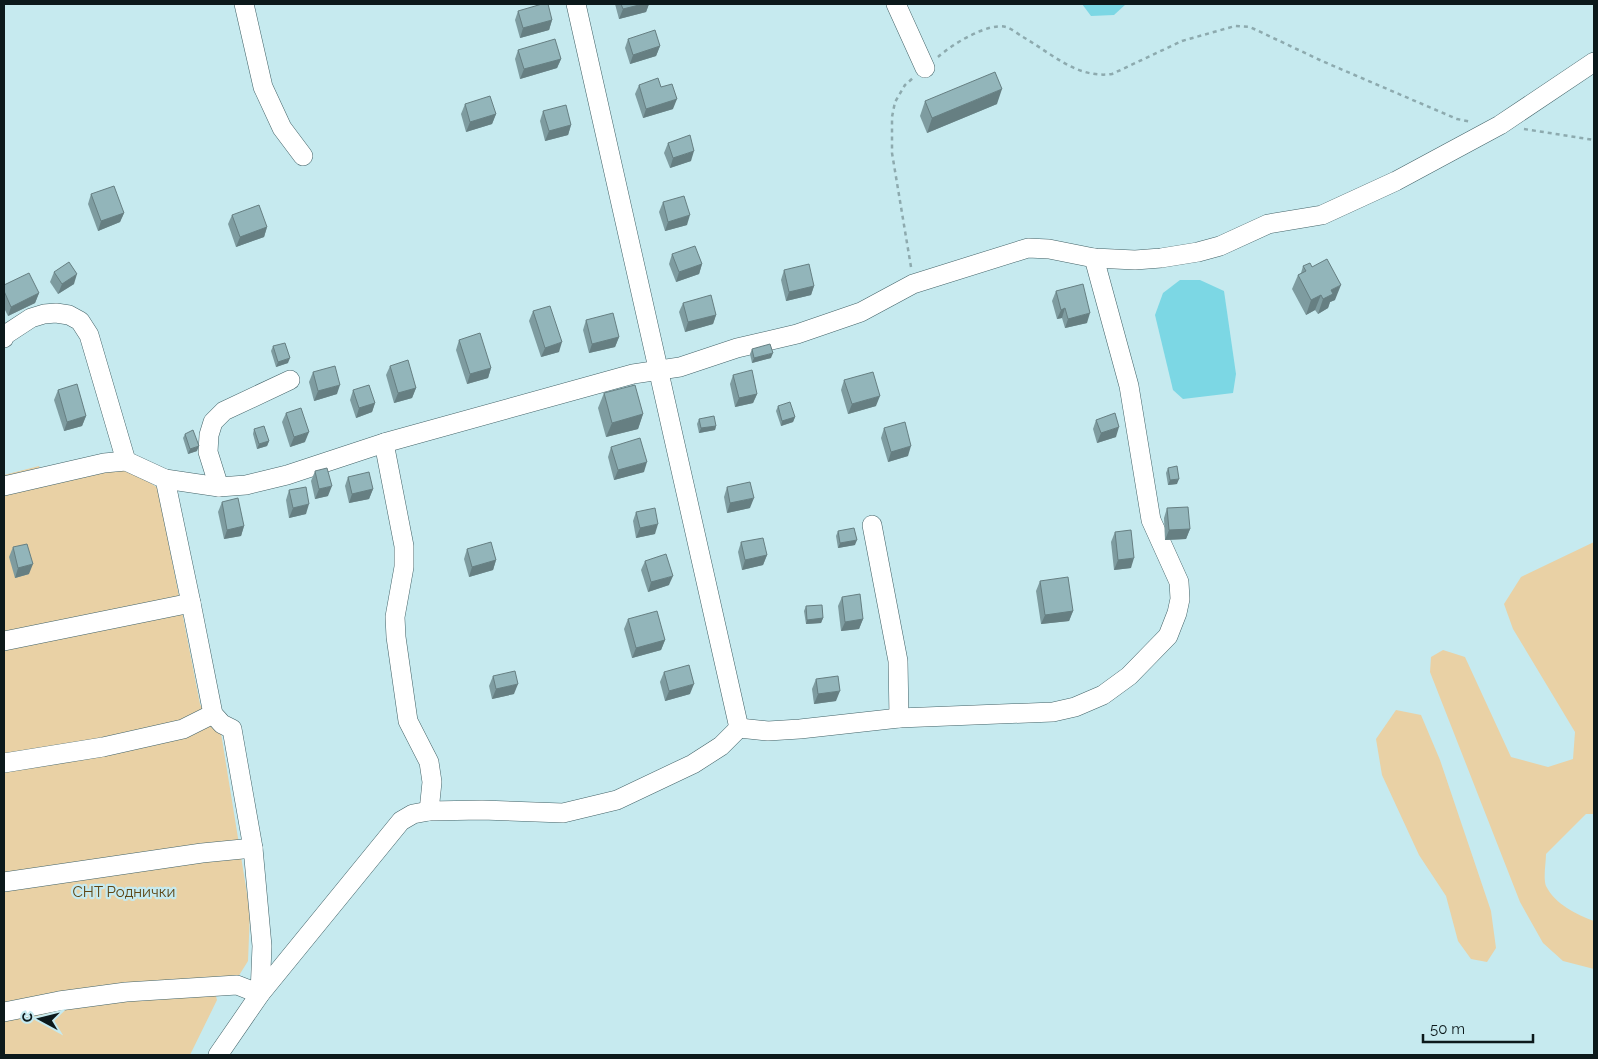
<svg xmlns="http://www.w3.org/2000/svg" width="1598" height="1059" font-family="Raleway,sans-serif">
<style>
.green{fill:#e9d1a5}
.water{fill:#7cd7e4}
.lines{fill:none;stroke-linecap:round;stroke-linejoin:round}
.minor-casing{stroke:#426267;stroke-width:20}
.path{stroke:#8daaae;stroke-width:2.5;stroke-dasharray:4 4;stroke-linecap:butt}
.minor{stroke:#fff;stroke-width:19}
.wall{fill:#7e9ca0}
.shaded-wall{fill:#667f82}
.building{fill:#92b5ba;stroke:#667f82}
.labels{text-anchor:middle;stroke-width:4.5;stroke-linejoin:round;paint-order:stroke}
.park-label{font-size:15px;fill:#5d4615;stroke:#c6eaef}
</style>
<rect width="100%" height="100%" fill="#c6eaef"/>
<g class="green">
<polygon points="39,466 47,484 113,470 134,472 158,488 200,704 212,728 221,733 250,912 248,961 238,977 211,978 217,1000 190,1055 4,1055 4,475"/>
<path d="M1594,542V814H1586L1546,854C1546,863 1543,878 1546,886C1555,904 1577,915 1594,921V969L1563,961L1543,943L1520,902L1430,672L1431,657L1443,650L1465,657L1511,757L1548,767L1573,759L1575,732L1513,629L1504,604L1521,577Z"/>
<polygon points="1396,710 1421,715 1440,760 1491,911 1496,948 1487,962 1471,959 1458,941 1446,896 1419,855 1382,775 1376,739"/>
</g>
<g class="water">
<polygon points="1082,4 1126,4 1114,15 1091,16"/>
<polygon points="1180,280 1200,280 1224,291 1236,374 1233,393 1183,399 1173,390 1155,315 1163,293"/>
</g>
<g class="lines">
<g class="minor-casing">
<g id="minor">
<polyline points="244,4 263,87 282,128 303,156"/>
<polyline points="576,4 739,728"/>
<polyline points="896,4 925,68"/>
<polyline points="4,338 5,335 31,318 44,314 56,313 69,315 80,321 89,335 126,461"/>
<polyline points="384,443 404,546 404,567 395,617 396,637 408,721 429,762 432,782 429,811"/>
<polyline points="165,479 219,487 246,485 287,475 384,443 633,374 680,367 737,348 797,334 861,312 913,284 1028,248 1049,249 1094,258 1135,260 1161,258 1198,252 1220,246 1268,224 1322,215 1396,181 1500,125 1594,62"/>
<polyline points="4,486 104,463 126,461 165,479 191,603 213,714 222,724 232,729 253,848 262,946 260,994 237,985 126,992 59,1001 4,1012"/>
<polyline points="219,487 208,452 209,435 213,422 224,411 290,380"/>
<polyline points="872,525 898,661 899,718"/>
<polyline points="4,641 191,603"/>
<polyline points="739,728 768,731 800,729 899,718 1053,712 1075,707 1103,695 1129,676 1168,636 1177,613 1180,599 1179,582 1151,520 1129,386 1094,258"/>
<polyline points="4,763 103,747 183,729 213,714"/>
<polyline points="4,882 202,853 253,848"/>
<polyline points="218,1055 260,994 401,821 413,814 429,811 482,810 563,813 617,800 693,764 721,746 739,728"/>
</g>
</g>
<g class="path">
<path d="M938,57C951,45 988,22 1006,27C1012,29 1018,34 1023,37C1051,53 1077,79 1112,74L1182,41L1235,26L1250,27L1322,61L1457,119L1472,122"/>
<polyline points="1524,129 1594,140"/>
<polyline points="911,267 892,153 892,117 895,102 905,85 913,78"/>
</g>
<use href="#minor" class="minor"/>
</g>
<g class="wall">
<polygon points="615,4 649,4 646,12 619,19"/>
<polygon points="518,11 552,20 549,30 520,38 515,20"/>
<polygon points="628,39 660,46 656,56 630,64 625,48"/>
<polygon points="518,50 561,59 557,68 520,79 515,59"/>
<polygon points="639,85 661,87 673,109 643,118 635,94"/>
<polygon points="925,101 997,104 927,133 920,116"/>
<polygon points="465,104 496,114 492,124 466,132 461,114"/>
<polygon points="543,111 571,125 568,135 545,141 540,121"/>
<polygon points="668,143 691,161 670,168 664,153"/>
<polygon points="91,194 124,213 120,222 98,231 88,204"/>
<polygon points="663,202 687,225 665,231 659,212"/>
<polygon points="232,215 267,227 264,237 236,247 228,224"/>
<polygon points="672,254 702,264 699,274 676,282 669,264"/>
<polygon points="1303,266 1312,267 1335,300 1330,302 1328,308 1318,314 1315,310 1306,315 1292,289 1298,275 1301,273"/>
<polygon points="784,270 814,286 811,295 786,301 781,280"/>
<polygon points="54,272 74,284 58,294 50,282"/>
<polygon points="4,285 39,293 35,303 8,316 4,308"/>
<polygon points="1056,291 1087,323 1065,328 1062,318 1057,319 1052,301"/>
<polygon points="683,303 716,315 713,324 685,332 679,312"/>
<polygon points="533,311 559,352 541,357 529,321"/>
<polygon points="586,320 619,337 615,347 589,353 583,330"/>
<polygon points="459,340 491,368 488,378 467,384 456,350"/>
<polygon points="273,346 288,363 276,367 271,351"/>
<polygon points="752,349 771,358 752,363 750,354"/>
<polygon points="390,366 416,388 412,398 394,403 386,375"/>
<polygon points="313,372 337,394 314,401 309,382"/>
<polygon points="733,375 757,394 753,403 735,407 730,384"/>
<polygon points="844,380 876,406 848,414 841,390"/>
<polygon points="58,390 86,416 82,426 64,431 54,400"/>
<polygon points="353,390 375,403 372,412 356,418 350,400"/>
<polygon points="604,393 643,414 638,429 606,437 598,408"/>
<polygon points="778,406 795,417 793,422 781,426 776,411"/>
<polygon points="286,413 305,442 290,447 282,422"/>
<polygon points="699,419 716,426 715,430 699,433 697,424"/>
<polygon points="1096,420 1116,437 1097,443 1093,429"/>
<polygon points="884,428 908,456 888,462 881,438"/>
<polygon points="254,429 269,441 267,446 257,449 253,434"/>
<polygon points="185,434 197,451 188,454 183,438"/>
<polygon points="611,447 644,472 614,480 608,457"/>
<polygon points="1168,468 1177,484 1168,485 1166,473"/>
<polygon points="315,471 328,496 315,499 311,481"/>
<polygon points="348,477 373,489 369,499 349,503 345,486"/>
<polygon points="727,487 750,508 727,513 724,497"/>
<polygon points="289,490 306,514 289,518 286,500"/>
<polygon points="222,502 244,526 241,536 224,539 218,512"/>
<polygon points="1167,508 1190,529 1186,539 1165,540 1164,518"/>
<polygon points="636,512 655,534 636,538 633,521"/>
<polygon points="838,531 855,545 838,548 836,536"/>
<polygon points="1115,532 1131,568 1114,570 1111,542"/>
<polygon points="741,542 767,555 763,565 742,570 738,552"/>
<polygon points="13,547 29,574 15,578 9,557"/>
<polygon points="467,549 496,560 493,570 469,577 464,559"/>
<polygon points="645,561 669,585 648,592 641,570"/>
<polygon points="1040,581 1073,611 1069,621 1041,624 1036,591"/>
<polygon points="842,597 863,619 859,629 841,631 838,606"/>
<polygon points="806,606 823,618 821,623 806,624 804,611"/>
<polygon points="628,619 665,640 661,650 632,658 624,629"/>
<polygon points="664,672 690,694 665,701 660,682"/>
<polygon points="493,676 514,694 492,699 489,686"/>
<polygon points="816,679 836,701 814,704 812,689"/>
</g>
<g class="shaded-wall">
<polygon points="643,4 649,4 646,12 619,19 623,9"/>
<polygon points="552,20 549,30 520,38 523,28"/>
<polygon points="660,46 656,56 630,64 633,55"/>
<polygon points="561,59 557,68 520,79 524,69"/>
<polygon points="1002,89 997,104 927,133 932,118"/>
<polygon points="677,99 673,109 643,118 646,109"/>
<polygon points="496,114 492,124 466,132 470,122"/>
<polygon points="571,125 568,135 545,141 549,131"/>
<polygon points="694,151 691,161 670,168 673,158"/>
<polygon points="124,213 120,222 98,231 101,221"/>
<polygon points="690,215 687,225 665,231 668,222"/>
<polygon points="267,227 264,237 236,247 240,237"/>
<polygon points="702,264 699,274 676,282 679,272"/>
<polygon points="77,274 74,284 58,294 62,284"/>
<polygon points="1341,285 1335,300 1330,302 1328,308 1318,314 1323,299 1331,290"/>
<polygon points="814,286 811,295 786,301 789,292"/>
<polygon points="39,293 35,303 8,316 11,307"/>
<polygon points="1321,295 1315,310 1306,315 1311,300"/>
<polygon points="1065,308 1062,318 1057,319 1061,310"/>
<polygon points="1090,313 1087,323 1065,328 1068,319"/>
<polygon points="716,315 713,324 685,332 688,322"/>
<polygon points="619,337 615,347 589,353 592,344"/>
<polygon points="562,342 559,352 541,357 545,348"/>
<polygon points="773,353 771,358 752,363 754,358"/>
<polygon points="290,358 288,363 276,367 278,362"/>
<polygon points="491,368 488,378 467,384 470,374"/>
<polygon points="340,385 337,394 314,401 318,391"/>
<polygon points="416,388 412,398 394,403 398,393"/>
<polygon points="757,394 753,403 735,407 739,398"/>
<polygon points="880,396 876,406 848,414 852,404"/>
<polygon points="375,403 372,412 356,418 359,408"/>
<polygon points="643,414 638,429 606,437 612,423"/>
<polygon points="86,416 82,426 64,431 67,422"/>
<polygon points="795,417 793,422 781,426 782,421"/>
<polygon points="716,426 715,430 699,433 701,428"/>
<polygon points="1119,427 1116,437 1097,443 1101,433"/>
<polygon points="309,432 305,442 290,447 294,437"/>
<polygon points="269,441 267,446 257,449 259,444"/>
<polygon points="199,446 197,451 188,454 190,449"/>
<polygon points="911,446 908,456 888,462 891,452"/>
<polygon points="647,462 644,472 614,480 618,470"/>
<polygon points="1179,479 1177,484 1168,485 1170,480"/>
<polygon points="332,486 328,496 315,499 319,489"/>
<polygon points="373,489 369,499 349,503 352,494"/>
<polygon points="754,498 750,508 727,513 730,503"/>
<polygon points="309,504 306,514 289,518 293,508"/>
<polygon points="658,524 655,534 636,538 640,528"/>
<polygon points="244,526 241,536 224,539 227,530"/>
<polygon points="1190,529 1186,539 1165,540 1169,530"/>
<polygon points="857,540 855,545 838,548 840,543"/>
<polygon points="767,555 763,565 742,570 745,560"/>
<polygon points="1134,558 1131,568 1114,570 1118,560"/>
<polygon points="496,560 493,570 469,577 472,567"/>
<polygon points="33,564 29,574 15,578 18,568"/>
<polygon points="673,576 669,585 648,592 651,582"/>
<polygon points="1073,611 1069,621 1041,624 1045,615"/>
<polygon points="823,618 821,623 806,624 807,620"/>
<polygon points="863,619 859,629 841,631 845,622"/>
<polygon points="665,640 661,650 632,658 636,648"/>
<polygon points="518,684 514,694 492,699 496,689"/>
<polygon points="694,684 690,694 665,701 669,691"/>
<polygon points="840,691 836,701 814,704 818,694"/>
</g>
<g class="building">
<polygon points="542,4 548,4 552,20 523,28 518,11"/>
<polygon points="621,4 643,4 623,9"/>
<polygon points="655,30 660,46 633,55 628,39"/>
<polygon points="555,39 561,59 524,69 518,50"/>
<polygon points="995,72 1002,89 932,118 925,101"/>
<polygon points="658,78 661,87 672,84 677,99 646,109 639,85"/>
<polygon points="490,96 496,114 470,122 465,104"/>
<polygon points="566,105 571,125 549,131 543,111"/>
<polygon points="690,135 694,151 673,158 668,143"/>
<polygon points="114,186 124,213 101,221 91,194"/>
<polygon points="684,196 690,215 668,222 663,202"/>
<polygon points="259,205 267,227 240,237 232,215"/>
<polygon points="695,246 702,264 679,272 672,254"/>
<polygon points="1327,259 1341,285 1331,290 1333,294 1323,299 1321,295 1311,300 1298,275 1306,271 1303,266 1310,263 1312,267"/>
<polygon points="69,262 77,274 62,284 54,272"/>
<polygon points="809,264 814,286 789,292 784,270"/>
<polygon points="29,273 39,293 11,307 4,291 4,285"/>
<polygon points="1083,284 1090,313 1068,319 1065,308 1061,310 1056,291"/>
<polygon points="711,295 716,315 688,322 683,303"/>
<polygon points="550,306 562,342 545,348 533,311"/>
<polygon points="613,313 619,337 592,344 586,320"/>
<polygon points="480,333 491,368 470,374 459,340"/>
<polygon points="285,343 290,358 278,362 273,346"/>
<polygon points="770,344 773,353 754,358 752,349"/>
<polygon points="408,360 416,388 398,393 390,366"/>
<polygon points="335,366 340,385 318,391 313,372"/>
<polygon points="752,370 757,394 739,398 733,375"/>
<polygon points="873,372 880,396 852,404 844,380"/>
<polygon points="77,384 86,416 67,422 58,390"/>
<polygon points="369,385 375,403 359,408 353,390"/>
<polygon points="635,385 643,414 612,423 604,393"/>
<polygon points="790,402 795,417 782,421 778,406"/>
<polygon points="301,408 309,432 294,437 286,413"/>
<polygon points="1115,413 1119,427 1101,433 1096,420"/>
<polygon points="714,416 716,426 701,428 699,419"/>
<polygon points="905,422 911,446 891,452 884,428"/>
<polygon points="264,426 269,441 259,444 254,429"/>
<polygon points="193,430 199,446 190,449 185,434"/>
<polygon points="640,438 647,462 618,470 611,447"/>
<polygon points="1177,466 1179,479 1170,480 1168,468"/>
<polygon points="327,468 332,486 319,489 315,471"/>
<polygon points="369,472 373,489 352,494 348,477"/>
<polygon points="750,482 754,498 730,503 727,487"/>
<polygon points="306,487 309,504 293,508 289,490"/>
<polygon points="238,498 244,526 227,530 222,502"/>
<polygon points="1188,507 1190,529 1169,530 1167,508"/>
<polygon points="655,508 658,524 640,528 636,512"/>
<polygon points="854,528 857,540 840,543 838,531"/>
<polygon points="1131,530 1134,558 1118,560 1115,532"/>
<polygon points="763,538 767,555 745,560 741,542"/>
<polygon points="491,542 496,560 472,567 467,549"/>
<polygon points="27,544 33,564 18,568 13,547"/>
<polygon points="666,554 673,576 651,582 645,561"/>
<polygon points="1068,577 1073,611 1045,615 1040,581"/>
<polygon points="860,594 863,619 845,622 842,597"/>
<polygon points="822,605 823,618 807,620 806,606"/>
<polygon points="657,611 665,640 636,648 628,619"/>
<polygon points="689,665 694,684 669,691 664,672"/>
<polygon points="515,671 518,684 496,689 493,676"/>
<polygon points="838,676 840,691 818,694 816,679"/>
</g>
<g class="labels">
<g class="park-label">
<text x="124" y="897">СНТ Роднички</text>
</g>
</g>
<rect width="1598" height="1059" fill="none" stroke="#0c191b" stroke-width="10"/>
<g transform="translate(40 1019) rotate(277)" stroke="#c6eaef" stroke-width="4" paint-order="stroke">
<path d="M0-4L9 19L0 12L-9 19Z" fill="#0c191b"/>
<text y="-8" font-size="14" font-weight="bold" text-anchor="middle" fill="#0c191b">С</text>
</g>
<path d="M1423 1034v8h110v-8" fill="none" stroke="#0c191b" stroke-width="2.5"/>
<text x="1430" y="1034" font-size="15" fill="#0c191b" stroke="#c6eaef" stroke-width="4" paint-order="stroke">50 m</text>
</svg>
